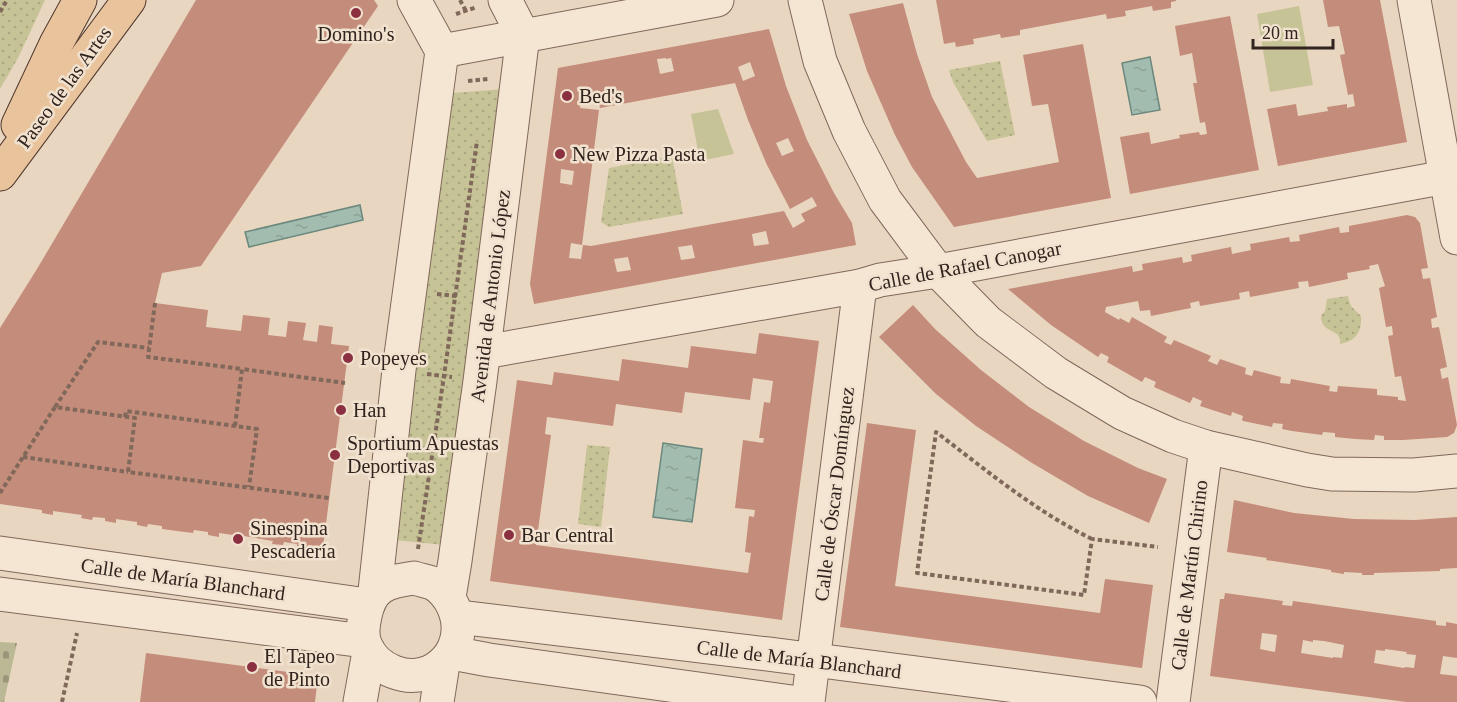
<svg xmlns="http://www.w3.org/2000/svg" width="1457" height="702" font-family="Georgia,serif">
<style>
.grass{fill:#c6c396}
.cemetery{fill:url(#cemetery-stones)}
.park{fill:url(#park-dots)}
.water{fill:url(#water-ripples);stroke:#6b887c;stroke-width:1.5}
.building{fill:#c48c7a;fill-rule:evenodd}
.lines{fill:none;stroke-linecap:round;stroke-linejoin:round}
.minor-casing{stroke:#80685a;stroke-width:35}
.major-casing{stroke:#4e382e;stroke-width:35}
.path{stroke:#80685a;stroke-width:4;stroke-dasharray:4.5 3;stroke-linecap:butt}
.minor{stroke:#f5e5d3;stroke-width:33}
.major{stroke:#e9c39b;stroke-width:33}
.poi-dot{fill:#8a3040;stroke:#f1e2cf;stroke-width:2}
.labels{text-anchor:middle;stroke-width:5;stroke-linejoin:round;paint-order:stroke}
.poi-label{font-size:20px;fill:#31231d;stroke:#f1e2cf;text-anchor:start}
.street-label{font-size:20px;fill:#31231d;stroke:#f1e2cf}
</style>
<defs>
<pattern id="cemetery-stones" width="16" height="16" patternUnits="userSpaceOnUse" patternTransform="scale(1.5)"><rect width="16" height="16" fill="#bbb995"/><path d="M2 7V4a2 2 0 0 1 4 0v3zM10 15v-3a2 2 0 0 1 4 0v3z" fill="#999679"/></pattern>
<pattern id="park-dots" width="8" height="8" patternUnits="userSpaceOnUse" patternTransform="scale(1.5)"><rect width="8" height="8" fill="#c6c396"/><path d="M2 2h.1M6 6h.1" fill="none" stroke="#aba781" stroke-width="1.8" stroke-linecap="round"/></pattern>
<pattern id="water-ripples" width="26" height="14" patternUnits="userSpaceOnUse" patternTransform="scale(1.5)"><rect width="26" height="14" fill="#a3bcb0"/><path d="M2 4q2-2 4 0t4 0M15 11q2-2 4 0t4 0" fill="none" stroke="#8da197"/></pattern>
</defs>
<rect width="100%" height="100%" fill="#e9d6c1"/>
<g class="grass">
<polygon points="1299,6 1313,85 1270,92 1257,14"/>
<polygon points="718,109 734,154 700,161 691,114"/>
</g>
<polygon class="cemetery" points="0,642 17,643 4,702 0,702"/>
<g class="park">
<polygon points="0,0 45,0 18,58 0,89"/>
<polygon points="1000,61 1015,135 987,141 953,82 949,70"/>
<polygon points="505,89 444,545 394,540 453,93"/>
<polygon points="672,156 683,214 609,227 601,222 609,168"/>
<path d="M1348,296C1349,306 1354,309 1361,316C1362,332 1356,341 1340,344C1342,327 1321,335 1321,316L1325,311L1327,299Z"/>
<polygon points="587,445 610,447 601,527 578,524"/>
</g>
<g class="water">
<polygon points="1150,57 1160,110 1132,115 1122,63"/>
<polygon points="360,205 363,220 249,247 245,232"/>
<polygon points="663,443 702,449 692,522 653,517"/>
</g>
<g class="building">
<polygon points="196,0 374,0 378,6 201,266 162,273 155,303 208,310 206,327 241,331 243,315 270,318 268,335 286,337 288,321 306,323 303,340 317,342 319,325 333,327 331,344 349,346 323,547 308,545 308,548 297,547 297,544 284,542 283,545 272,544 273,541 244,536 243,540 232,538 233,535 219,533 219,537 208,535 208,532 194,530 193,533 177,531 162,529 162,526 148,524 147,527 137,525 137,522 116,519 116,523 105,521 105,518 93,517 92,520 81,518 82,515 53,511 53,515 42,513 42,510 0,504 0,328 37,269"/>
<polygon points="936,0 1176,0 1176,1 1171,2 1171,8 1153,11 1152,6 1125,11 1126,16 1107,19 1106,14 1020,30 1020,35 1001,38 1000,34 973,39 974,44 956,47 955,42 944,44"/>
<polygon points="1323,0 1380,0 1407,142 1278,166 1267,109 1296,104 1298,116 1328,111 1327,107 1347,104 1347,108 1355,106 1353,94 1348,95 1340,55 1345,54 1339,26 1328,27"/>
<polygon points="903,3 917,54 932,97 966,162 977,178 1059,162 1048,104 1032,106 1023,55 1083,44 1111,198 954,227 912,167 895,135 867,71 849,14"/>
<polygon points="1230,16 1259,170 1130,194 1120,137 1149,132 1151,144 1180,138 1179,135 1199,132 1200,135 1207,134 1205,122 1200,123 1193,83 1197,83 1192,53 1180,56 1175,26"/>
<path d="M769,29L786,86L807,140L834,193L852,223L856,245L534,304L530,284L558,68ZM666,58V59L671,58L674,71L660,74L657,59ZM750,62L755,76L743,81L738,67ZM735,83L748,120L767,165L790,209L812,197L817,206L801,214L805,221L793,228L784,211L591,246L583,245L581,259L569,258L571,243L582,245L599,110L580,108L581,97L586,98L587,93L593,92L594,99H598L600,108ZM788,138L794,151L782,156L776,143ZM561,169L574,171L572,185L560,183ZM766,231L769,244L754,246L752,234ZM692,245L695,258L681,260L678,247ZM628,257L631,270L617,272L614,259Z"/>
<path d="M1407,215L1415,217L1420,223L1428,268L1421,269L1423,279L1430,278L1437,317L1431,319L1432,328L1439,327L1447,367L1440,369L1442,379L1448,377L1457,425L1454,433L1447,437L1403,440H1384V436L1375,435L1374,440L1355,439L1335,437V433L1323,432L1322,435L1292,431L1282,429L1283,424L1273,423L1272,427L1243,421L1242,420L1243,416L1232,412L1231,416L1200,406L1202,401L1193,397L1190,403L1154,387L1156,382L1145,377L1142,382L1107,362L1109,357L1101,353L1098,357L1051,325L1008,289L1132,266L1133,272L1143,270L1142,264L1182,257L1183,263L1192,261L1191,255L1231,247L1232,254L1251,250L1250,244L1289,237L1290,242L1300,241L1299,235L1339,227L1340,233L1349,232V226ZM1378,264L1385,286L1379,288L1386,327L1392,326L1393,335L1388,336L1395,377L1401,376L1406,401L1398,400V397L1377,395V389L1338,386L1337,392L1329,391L1330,386L1291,379L1290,384L1280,383L1281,377L1254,370L1252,376L1245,374L1246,368L1220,359L1217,365L1208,361L1211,356L1174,340L1171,345L1164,342L1167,337L1132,317L1129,323L1120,318L1119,320L1105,312L1106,307L1138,301L1140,311L1150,310L1151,316L1191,308L1190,303L1199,301L1200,306L1240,299L1239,293L1249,291L1250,297L1299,288L1298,282L1308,281L1309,287L1348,279L1347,273L1370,269L1369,266Z"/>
<polygon points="913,305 935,329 981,370 1029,407 1084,441 1138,468 1167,479 1149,523 1088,496 1032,463 976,426 936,394 879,337"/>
<path d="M759,333L819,341L782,620L490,581L517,380L552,385L554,372L619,381L622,359L688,368L691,346L756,354ZM753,378L773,381L770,403L764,402L759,438H764L763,443L743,440L735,508L755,510L754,517L749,516L745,552L751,553L748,573L536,545L551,435L545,434L547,417L613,426L616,404L682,413L685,392L750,400Z"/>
<polygon points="867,423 916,430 895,586 1100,613 1105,579 1153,585 1142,668 840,627"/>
<polygon points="1234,500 1294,513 1354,519 1415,520 1457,517 1457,568 1440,569 1440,571 1374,573 1374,575 1362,575 1362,573 1344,572 1344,574 1331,572 1331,570 1266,560 1267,558 1227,552"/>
<path d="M1225,593L1283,601L1282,605L1292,606L1293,601L1436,621V625L1446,626V622L1457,624V658L1443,656L1440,674L1457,676V702H1406L1210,676L1220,599H1224ZM1262,633L1277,635L1275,652L1260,649ZM1303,640L1313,642V640L1324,641L1344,645L1342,658L1333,657V658L1301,653ZM1385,649L1407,652L1406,654L1416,655L1414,668L1405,667L1404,668L1374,663L1376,650L1385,651Z"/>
<polygon points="146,653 318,676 315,702 140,702"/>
</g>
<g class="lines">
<g class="minor-casing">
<g id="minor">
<polyline points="805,0 820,61 849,131 885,200 938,271 988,322 1056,373 1122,413 1173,436 1206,447 1307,470 1332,474 1414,475 1457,471"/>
<polyline points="1414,0 1457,238"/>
<polyline points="442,51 717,0"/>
<polyline points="484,352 860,286 880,280 938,271 1446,177"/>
<polyline points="0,553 367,605"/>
<path d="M414,578C420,580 426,581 432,583C441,587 449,597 453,606C472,646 435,688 394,672C381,667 370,657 365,644C362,636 363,625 365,616C371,586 386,582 414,578Z"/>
<polyline points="375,591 399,370 442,51 414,0"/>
<polyline points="0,594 364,641"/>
<polyline points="449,597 455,561 480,381 523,35 505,0"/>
<polyline points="458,617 768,654 1140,702"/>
<polyline points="452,653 489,660 792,702"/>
<polyline points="360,702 369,652"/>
<polyline points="437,702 443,664"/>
<polyline points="808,702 860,286"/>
<polyline points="1173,702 1206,447"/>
</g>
</g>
<g class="major-casing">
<g id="major">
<polyline points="18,125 56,44 80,0"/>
<polyline points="0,174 129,0"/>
</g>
</g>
<g class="path">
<polyline points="460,0 466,11"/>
<polyline points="0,12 7,0"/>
<polyline points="456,14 477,7"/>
<polyline points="468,81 488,79"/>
<polyline points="437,294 457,296"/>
<polyline points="155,303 148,357 242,369"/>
<polyline points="427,374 452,377"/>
<polyline points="55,407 98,342 149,348"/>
<polyline points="125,417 126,411 257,429 249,487"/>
<polyline points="235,426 242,369 345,383"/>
<polyline points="23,457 128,472"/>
<polyline points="0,493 55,407 135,418 128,472 329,498"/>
<path d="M1092,539C1035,511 986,470 936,432L917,573L1084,595L1092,539L1158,547"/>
<polyline points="418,549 444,376 477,141"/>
<polyline points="62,702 77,633"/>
</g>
<use href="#minor" class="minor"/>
<use href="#major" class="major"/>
</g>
<g class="poi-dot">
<circle cx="356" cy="13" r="6"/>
<circle cx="567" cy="96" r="6"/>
<circle cx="560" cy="154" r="6"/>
<circle cx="348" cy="358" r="6"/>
<circle cx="341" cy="410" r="6"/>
<circle cx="335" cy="455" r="6"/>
<circle cx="509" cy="535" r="6"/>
<circle cx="238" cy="539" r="6"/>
<circle cx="252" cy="667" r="6"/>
</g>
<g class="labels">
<g class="poi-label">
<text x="356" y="41" text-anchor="middle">Domino's</text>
<text x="579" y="103">Bed's</text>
<text x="572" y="161">New Pizza Pasta</text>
<text x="360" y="365">Popeyes</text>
<text x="353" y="417">Han</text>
<text x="347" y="450">Sportium Apuestas<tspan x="347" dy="23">Deportivas</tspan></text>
<text x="250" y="535">Sinespina<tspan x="250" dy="23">Pescadería</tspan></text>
<text x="521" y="542">Bar Central</text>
<text x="264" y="663">El Tapeo<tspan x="264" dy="23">de Pinto</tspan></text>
</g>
<g class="street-label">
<text transform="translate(64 87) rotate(-54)" y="7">Paseo de las Artes</text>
<text transform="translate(965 266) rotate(-11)" y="7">Calle de Rafael Canogar</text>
<text transform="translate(490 296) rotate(-83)" y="7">Avenida de Antonio López</text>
<text transform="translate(834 494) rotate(-83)" y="7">Calle de Óscar Domínguez</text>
<text transform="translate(1189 575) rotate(-83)" y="7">Calle de Martín Chirino</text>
<text transform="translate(183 579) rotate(8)" y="7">Calle de María Blanchard</text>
<text transform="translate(799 659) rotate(7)" y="7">Calle de María Blanchard</text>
</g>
</g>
<path d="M1253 39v9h80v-9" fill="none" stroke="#31231d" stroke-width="3"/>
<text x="1262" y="39" font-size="18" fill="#31231d" stroke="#f1e2cf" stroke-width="4.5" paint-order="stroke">20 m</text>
</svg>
